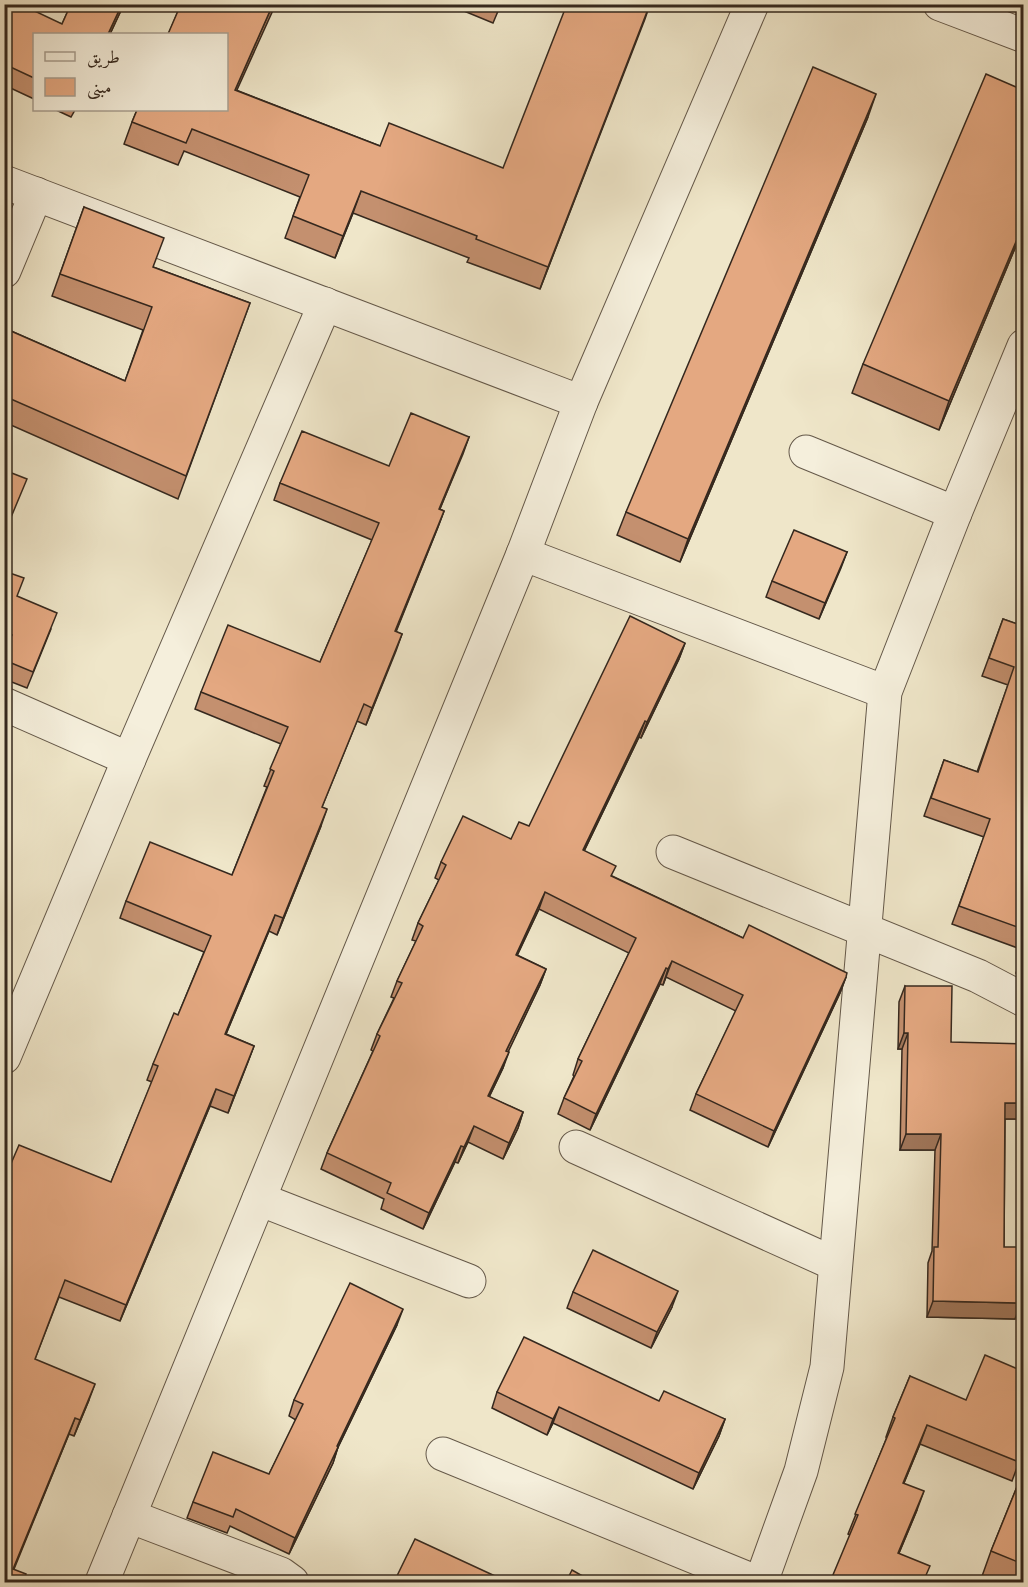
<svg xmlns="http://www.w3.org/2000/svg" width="1028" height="1587" font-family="'Old Standard TT',Amiri,serif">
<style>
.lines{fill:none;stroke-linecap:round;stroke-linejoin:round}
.minor-casing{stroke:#645849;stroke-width:35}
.minor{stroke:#f5efdc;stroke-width:33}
.wall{fill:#c4906f;stroke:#35281e;stroke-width:1.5}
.shaded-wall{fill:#a0765a;stroke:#35281e;stroke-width:1.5}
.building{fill:#e4a881;stroke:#35281e;stroke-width:1.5}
</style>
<rect width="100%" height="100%" fill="#efe6c9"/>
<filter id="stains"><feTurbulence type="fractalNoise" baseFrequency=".00333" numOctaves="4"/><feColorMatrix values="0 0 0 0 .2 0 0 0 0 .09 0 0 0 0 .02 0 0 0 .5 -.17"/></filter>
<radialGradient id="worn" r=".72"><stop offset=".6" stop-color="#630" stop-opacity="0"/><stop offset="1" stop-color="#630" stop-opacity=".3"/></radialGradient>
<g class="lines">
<g class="minor-casing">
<g id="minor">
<polyline points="940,4 1024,36"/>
<polyline points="4,182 581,402"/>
<polyline points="4,271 36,194"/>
<polyline points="806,452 955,513"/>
<polyline points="523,554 885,692"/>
<polyline points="4,704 129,759"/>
<polyline points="673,852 978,976 1024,1000"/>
<polyline points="4,1057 129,759 325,304"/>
<polyline points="576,1147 835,1264"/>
<polyline points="259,1199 469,1281"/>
<polyline points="443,1454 756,1582"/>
<polyline points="129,1516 281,1574 292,1582"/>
<polyline points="102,1582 523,554 581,402 752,4"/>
<polyline points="761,1582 801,1471 827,1367 885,692 955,513 1024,346"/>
</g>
</g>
<use href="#minor" class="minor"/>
</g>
<g class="wall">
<polygon points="4,4 62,24 71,4 124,4 110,34 34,34 34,99 4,85"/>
<polygon points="181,4 275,4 236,90 380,146 503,168 650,4 540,289 467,262 469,258 353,213 335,258 285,238 300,197 184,151 178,165 124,144 132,122"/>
<polygon points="447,4 501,4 493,23"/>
<polygon points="56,110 75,110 71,117"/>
<polygon points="868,117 680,562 617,535 626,512"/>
<polygon points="84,207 153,267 250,303 178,499 4,422 4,328 125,381 143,330 52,296"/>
<polygon points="1023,229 939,430 852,393 863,364"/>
<polygon points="469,437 440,509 444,511 438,527 396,632 402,634 366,725 357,721 322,807 321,826 277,935 269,931 226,1034 254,1046 228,1113 210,1106 120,1321 59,1297 35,1359 89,1400 74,1436 69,1434 14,1569 4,1582 4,1180 111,1182 152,1082 147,1080 153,1064 178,1015 204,952 120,918 126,901 232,875 267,787 264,786 281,744 195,709 201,692 320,662 372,540 274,500 280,483 389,466"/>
<polygon points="847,552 819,619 766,597 772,581"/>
<polygon points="4,571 17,597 51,629 27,688 4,679 5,651 4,651"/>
<polygon points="1003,619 1023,626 1023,950 952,924 984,837 924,816 944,760 977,772 1008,685 982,676"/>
<polygon points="685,643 679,659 641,738 639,737 584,851 612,876 743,938 846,977 840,993 768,1147 690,1110 696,1094 736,1011 666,977 663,985 660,984 590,1130 558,1114 564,1098 574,1076 573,1075 578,1059 629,953 539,909 517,955 546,969 540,985 508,1051 503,1068 489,1097 523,1112 518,1128 503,1159 468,1142 458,1163 455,1162 423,1229 381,1209 384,1199 321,1169 327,1153 373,1051 371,1050 377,1034 394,998 391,997 397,981 416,941 412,940 418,923 439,880 435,878 441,862 511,839 529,826"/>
<polygon points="1023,953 1023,976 1016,973"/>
<polygon points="905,986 951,1042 1020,1119 1005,1119 1004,1247 1021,1303 1015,1319 927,1317 928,1263 932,1251 935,1150 900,1150 902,1049 898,1049 899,1002"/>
<polygon points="573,1292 672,1307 651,1348 567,1308"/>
<polygon points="397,1325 338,1447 333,1463 289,1554 230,1526 227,1533 187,1518 193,1502 269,1474 296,1420 289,1416 294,1400"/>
<polygon points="910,1376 1019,1462 1012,1481 920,1444 904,1483 917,1510 899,1553 848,1534 887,1437 886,1437 893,1417"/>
<polygon points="497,1392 659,1401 725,1419 719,1436 693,1489 553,1423 547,1435 492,1408"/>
<polygon points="1023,1472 1023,1582 990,1582 981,1579 991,1551"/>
</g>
<g class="shaded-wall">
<polygon points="122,4 124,4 110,34 108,34"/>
<polygon points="273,4 275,4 274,8 227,112 235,90"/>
<polygon points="650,4 645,19 540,289 548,267"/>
<polygon points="876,94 868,117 680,562 688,539"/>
<polygon points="361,191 353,213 335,258 343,236"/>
<polygon points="1023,225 1023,229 939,430 949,401"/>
<polygon points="469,437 463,454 433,525 439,509"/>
<polygon points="444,511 438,527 389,648 395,631"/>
<polygon points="847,552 841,568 819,619 825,603"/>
<polygon points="402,634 396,651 366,725 372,708"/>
<polygon points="685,643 679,659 641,738 647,722"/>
<polygon points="645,721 639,737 577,866 583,850"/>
<polygon points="327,809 321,826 277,935 283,918"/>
<polygon points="545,892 539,909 510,971 516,955"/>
<polygon points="275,915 269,931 219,1051 225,1034"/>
<polygon points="672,961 663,985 668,969"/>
<polygon points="666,968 660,984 590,1130 596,1114"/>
<polygon points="546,969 540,985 501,1067 506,1051"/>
<polygon points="846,977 840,993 768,1147 774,1131"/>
<polygon points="904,1033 908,1033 902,1049 898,1049"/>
<polygon points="254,1046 248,1062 228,1113 234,1096"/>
<polygon points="509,1052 503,1068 482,1112 488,1096"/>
<polygon points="216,1089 210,1106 120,1321 126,1305"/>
<polygon points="1005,1103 1023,1103 1023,1110 1020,1119 999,1119"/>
<polygon points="523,1112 518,1128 503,1159 509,1143"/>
<polygon points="474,1126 468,1142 458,1163 464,1147"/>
<polygon points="906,1134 941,1134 935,1150 900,1150"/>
<polygon points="461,1146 455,1162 423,1229 429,1213"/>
<polygon points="678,1291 672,1307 651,1348 657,1332"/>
<polygon points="933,1301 1021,1303 1015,1319 927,1317"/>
<polygon points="403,1309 397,1325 331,1462 337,1446"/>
<polygon points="95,1384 89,1400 74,1436 80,1420"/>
<polygon points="559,1407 553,1423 547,1435 553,1419"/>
<polygon points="75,1418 69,1434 8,1582 13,1569"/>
<polygon points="725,1419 719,1436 693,1489 699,1473"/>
<polygon points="927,1425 920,1444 896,1502 903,1483"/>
<polygon points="338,1447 333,1463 289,1554 295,1538"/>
<polygon points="924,1491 917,1510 891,1572 898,1553"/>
</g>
<g class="building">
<polygon points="4,4 20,4 62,24 71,4 122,4 108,34 34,34 34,78 4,64"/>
<polygon points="181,4 273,4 235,90 380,146 389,123 503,168 567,4 650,4 548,267 476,239 477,236 361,191 343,236 293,216 309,175 192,129 186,143 132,122 137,110 226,110 226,34 168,34"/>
<polygon points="813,67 876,94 688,539 626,512"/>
<polygon points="986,74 1023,90 1023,225 949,401 863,364"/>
<polygon points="84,207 164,238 153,267 250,303 186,476 4,396 4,328 125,381 152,307 60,274"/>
<polygon points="411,413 469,437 439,509 444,511 395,631 402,634 372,708 364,704 322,807 327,809 283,918 275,915 225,1034 254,1046 234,1096 216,1089 126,1305 65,1280 35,1359 95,1384 80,1420 75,1418 13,1569 26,1574 23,1582 4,1582 4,1217 9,1206 4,1205 4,1180 19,1145 111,1182 158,1066 153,1064 174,1013 178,1015 211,936 126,901 150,842 232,875 274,771 270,769 288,727 201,692 228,625 320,662 379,523 280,483 302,431 389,466"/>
<polygon points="4,470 27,479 4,534"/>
<polygon points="794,530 847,552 825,603 772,581"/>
<polygon points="4,571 24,578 17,596 57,613 33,672 4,660 4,653 12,635 4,632"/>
<polygon points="630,616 685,643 647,722 645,721 583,850 616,866 611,876 743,938 749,925 847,973 846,977 774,1131 696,1094 743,995 672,961 668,969 666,968 596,1114 564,1098 582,1061 578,1059 636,938 545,892 516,955 546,969 506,1051 509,1052 488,1096 523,1112 509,1143 474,1126 464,1147 461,1146 429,1213 387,1193 391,1183 327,1153 380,1036 377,1034 402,983 397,981 423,926 418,923 446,865 441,862 463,816 511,839 519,822 529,826"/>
<polygon points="1003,619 1023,626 1023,929 959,906 990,819 931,798 944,760 978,772 1014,667 989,658"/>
<polygon points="905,986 952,986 951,1042 1023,1044 1023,1103 1005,1103 1004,1247 1022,1247 1021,1303 933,1301 934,1247 938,1247 941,1134 906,1134 908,1033 904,1033"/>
<polygon points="593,1250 678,1291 657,1332 573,1292"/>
<polygon points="350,1283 403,1309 337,1446 338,1447 295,1538 236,1509 233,1517 193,1502 213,1452 269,1474 303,1404 294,1400"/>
<polygon points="524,1337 659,1401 664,1391 725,1419 699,1473 559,1407 553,1419 497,1392"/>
<polygon points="985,1355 1020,1370 1019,1462 927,1425 903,1483 924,1491 898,1553 930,1566 923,1582 830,1582 858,1515 855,1514 895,1418 893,1417 910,1376 966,1400"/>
<polygon points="1023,1472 1023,1564 991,1551"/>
<polygon points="415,1539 508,1582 394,1582"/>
<polygon points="572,1570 593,1582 566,1582"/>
</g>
<rect width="1028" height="1587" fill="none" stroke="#efe6c9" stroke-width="24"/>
<rect x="6" y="6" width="1016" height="1575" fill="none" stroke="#35281e" stroke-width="3"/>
<rect x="12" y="12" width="1004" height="1563" fill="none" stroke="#35281e" stroke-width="1.5"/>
<rect x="33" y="33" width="195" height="78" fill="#f5efdc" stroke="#a89f90" stroke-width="1.5"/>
<rect x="45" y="52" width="30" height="9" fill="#f5efdc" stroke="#a89f90" stroke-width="1.5"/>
<text x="87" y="63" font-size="18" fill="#35281e">طريق</text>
<rect x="45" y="78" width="30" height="18" fill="#e4a881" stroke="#a89f90" stroke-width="1.5"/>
<text x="87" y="93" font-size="18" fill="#35281e">مبنى</text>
<rect width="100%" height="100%" filter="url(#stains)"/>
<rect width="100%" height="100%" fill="url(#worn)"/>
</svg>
